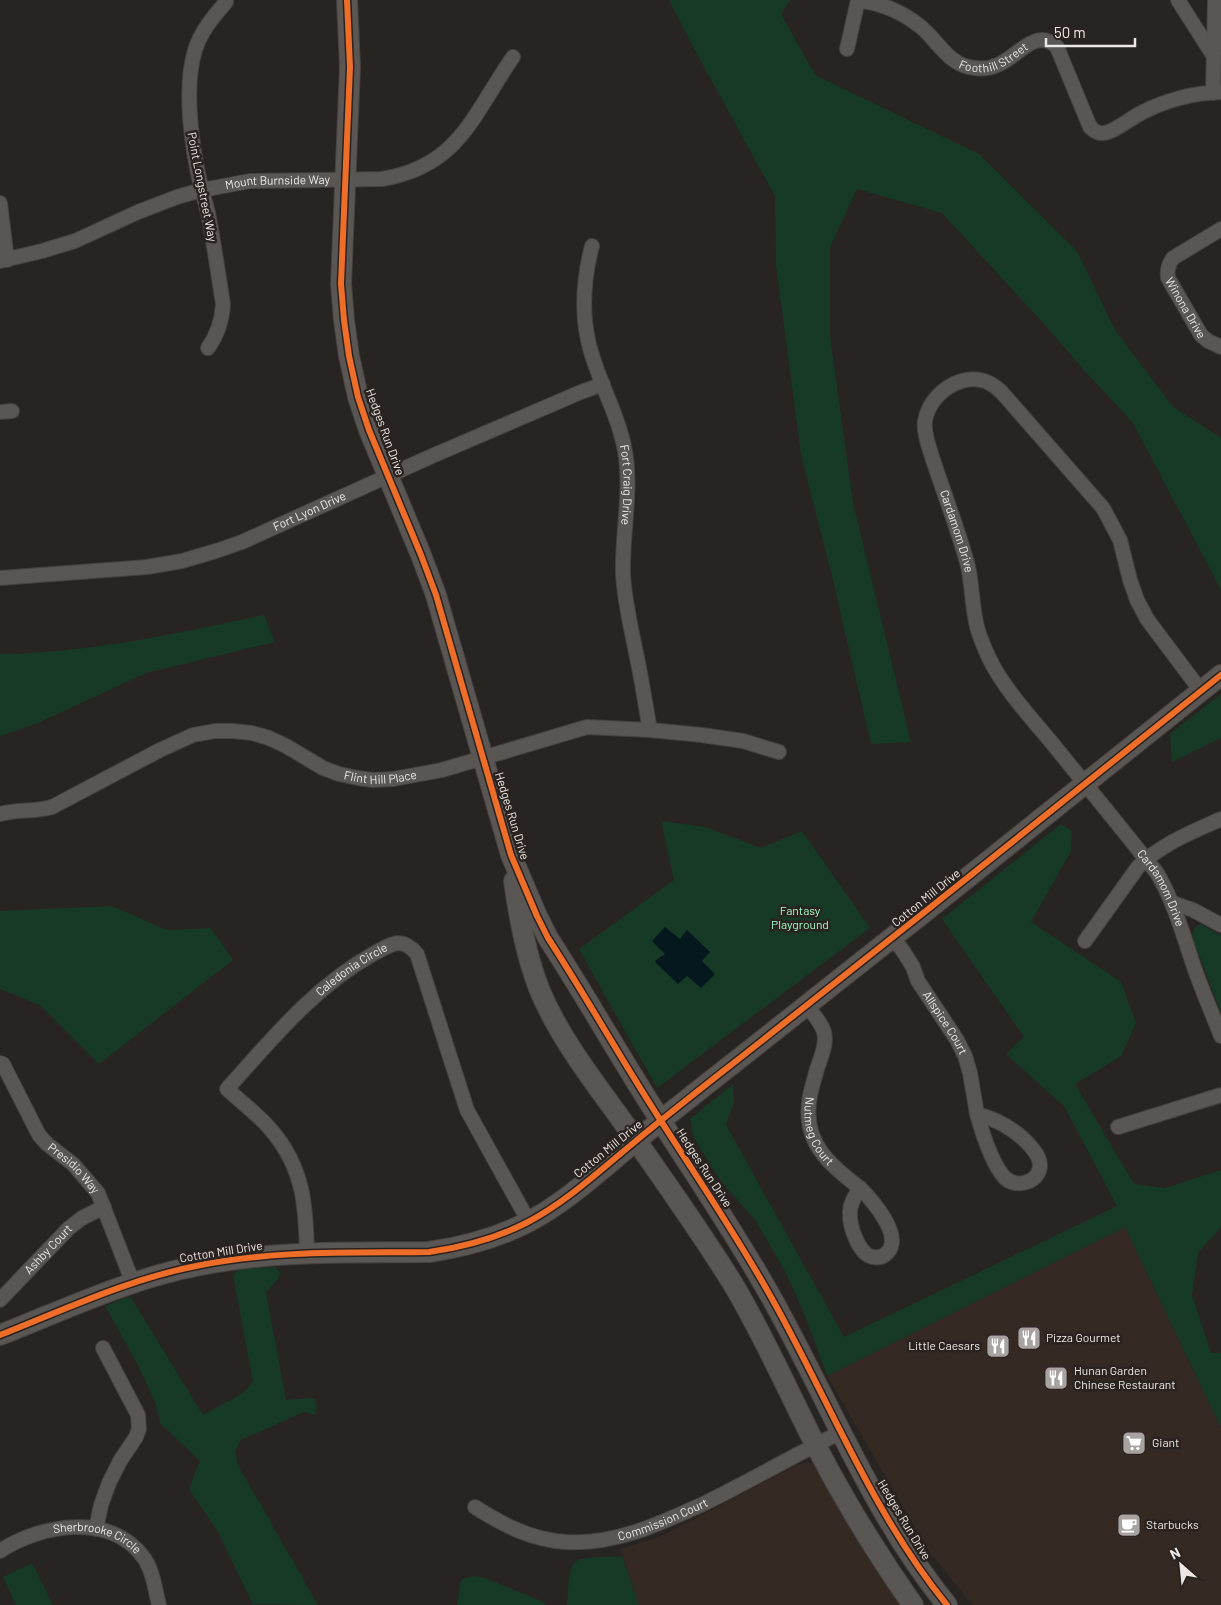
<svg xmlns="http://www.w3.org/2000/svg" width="1221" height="1605" font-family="Barlow,sans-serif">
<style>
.built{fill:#352924}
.green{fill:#173a26}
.water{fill:#04181d}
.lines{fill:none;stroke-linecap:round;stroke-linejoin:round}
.street-casing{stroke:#45413f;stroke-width:16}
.secondary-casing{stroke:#45413f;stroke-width:22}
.street{stroke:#595654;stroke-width:14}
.secondary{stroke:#595654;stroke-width:20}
.cycleway-casing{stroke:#2a2320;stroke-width:9}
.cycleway{stroke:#ee6e29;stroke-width:6}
.labels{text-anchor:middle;stroke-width:5;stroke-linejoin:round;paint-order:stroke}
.street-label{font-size:12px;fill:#ede8e5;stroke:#2a2320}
.park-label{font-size:12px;fill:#9ffdc6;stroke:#2a2320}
.poi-label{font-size:12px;fill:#ede8e5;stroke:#2a2320;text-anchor:start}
</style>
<rect width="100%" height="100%" fill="#282422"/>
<g class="built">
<polygon points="1125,1227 1221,1428 1221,1605 973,1605 931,1554 827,1376"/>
<polygon points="808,1462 818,1468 904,1605 639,1605 620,1549 662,1536 797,1465"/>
</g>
<g class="green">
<polygon points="669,0 790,0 781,14 815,75 979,154 1077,251 1115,330 1173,407 1221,438 1221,590 1133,423 1083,369 1045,325 942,213 857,189 830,247 830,336 853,503 911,742 871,744 832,576 801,455 776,265 775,196 692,45"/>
<path d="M264,615L275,642L146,673L38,723L0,736V654C89,653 177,633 264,615Z"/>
<polygon points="1221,694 1221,738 1172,762 1170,734"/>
<polygon points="661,821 705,827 761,848 802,831 870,928 657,1088 579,949 674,880"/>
<polygon points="1061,824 1072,831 1071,851 1031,922 1121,982 1136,1023 1121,1056 1075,1084 1134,1184 1165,1188 1221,1170 1221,1227 1198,1253 1192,1295 1211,1353 1221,1353 1221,1428 1125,1227 827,1376 806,1318 787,1275 756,1221 719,1179 693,1136 690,1119 733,1084 734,1102 726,1125 844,1337 1117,1206 1064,1106 1006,1054 1024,1037 942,919"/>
<polygon points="112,906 167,930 211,928 233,960 99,1064 40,1005 0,989 0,911"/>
<polygon points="1201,924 1221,936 1221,1013 1192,936 1195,927"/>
<polygon points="275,1267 280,1272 277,1280 266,1292 286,1400 308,1398 315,1399 317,1407 315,1415 304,1412 241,1440 235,1451 238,1465 318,1605 253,1604 218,1532 189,1489 200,1461 160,1423 157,1407 138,1365 105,1306 130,1296 203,1415 243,1393 253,1382 233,1275 239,1269"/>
<path d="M622,1556L639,1605H567C568,1596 568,1567 575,1562C582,1556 612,1557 622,1556Z"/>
<polygon points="32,1563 53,1605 16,1605 3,1577"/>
<polygon points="471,1576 482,1577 544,1602 546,1605 457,1605 461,1580"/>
</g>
<polygon class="water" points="665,927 680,939 687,930 710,952 702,961 715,974 701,988 687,976 678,984 656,963 655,961 665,954 652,941"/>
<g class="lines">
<g class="street-casing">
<g id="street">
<polyline points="1178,0 1211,52 1214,54"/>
<path id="s1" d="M847,49L858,0C883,4 901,11 921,27C939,42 949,66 975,68C982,69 991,68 997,65C1017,58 1036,26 1057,47L1090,127C1095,132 1100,135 1108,132C1118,129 1131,118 1141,113C1166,100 1194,93 1221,92"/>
<polyline points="1213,93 1215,0"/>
<polyline points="0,203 7,260"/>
<path id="s2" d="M1221,229L1173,258C1168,265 1167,270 1168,278L1201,335L1208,341L1221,347"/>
<path id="s3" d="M592,246C584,277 581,308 588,340C596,378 618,412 625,451C632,492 622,532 623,573C624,598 630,623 635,648C641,675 645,702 650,730"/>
<path id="s4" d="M0,261L42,251L75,241L138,212L177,197L202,190L250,181L382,179C460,166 473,114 513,57"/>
<path d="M208,348C218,334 222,321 223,304C218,273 214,243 208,213C206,205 204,198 202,191C192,150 183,90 195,50C201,31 213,17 226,2"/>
<polyline points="0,412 12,411"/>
<path id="s5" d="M0,578L147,567L182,561L216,551L242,542L432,456L581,392L603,384"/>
<path id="s6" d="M1201,691L1147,619L1137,600L1130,580L1120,540L1103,508L1005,396C993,382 980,376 962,381C944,386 928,402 925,421C923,434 932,456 936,469C947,501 959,533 968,566C972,585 972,604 976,622C978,634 984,647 989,658C1002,686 1032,719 1052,743C1087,786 1122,829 1157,873C1174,902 1183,934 1194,967C1202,990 1212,1013 1221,1036"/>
<path id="s7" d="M0,814C17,809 35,812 52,807L160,750L193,735L215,731H233L252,733L269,738L286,746L323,768L339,774L358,778L373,780L393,779L442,770L587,727L650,730L702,735L743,741L779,752"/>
<polyline points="1173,903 1193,910 1221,925"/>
<path id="s8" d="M893,938L903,951L913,967L918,981L957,1040L965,1056L970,1073L977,1114"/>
<path d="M1085,941L1138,867C1161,844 1192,832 1221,819"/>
<path id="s9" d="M807,1006C813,1014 821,1022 824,1032C827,1044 821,1057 817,1069C814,1081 810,1091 809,1103C804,1144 831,1166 860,1188"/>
<path id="s10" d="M0,1063L3,1064L39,1135L47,1144L73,1164L98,1193L133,1283"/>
<path d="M977,1114C999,1120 1017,1130 1032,1148C1036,1153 1040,1158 1040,1165C1040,1182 1017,1189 1005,1178C992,1164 982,1132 977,1114Z"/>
<polyline points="1118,1127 1221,1095"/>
<path d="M860,1188C872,1200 904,1236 887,1253C883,1257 878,1258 873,1257C859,1255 849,1226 850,1212C850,1203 855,1196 860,1188Z"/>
<path id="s11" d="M307,1254C306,1207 304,1169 272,1131C259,1115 241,1102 227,1089C272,1039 314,987 373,954C381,950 389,944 398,943C406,943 412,948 417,954L467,1110L529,1222"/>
<path id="s12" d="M0,1300L69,1228L82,1218L104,1207"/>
<path id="s13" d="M475,1507C503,1525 532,1540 566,1542C615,1545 659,1524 703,1504C750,1481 795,1455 841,1432"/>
<polyline points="96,1529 101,1505 109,1483 120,1461 136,1437 139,1429 138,1415 103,1348"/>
<path id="s14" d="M0,1551C41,1524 111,1512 144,1558C153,1571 155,1589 159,1605"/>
</g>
</g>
<g class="secondary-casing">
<g id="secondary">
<path d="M347,0L350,67L341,284L344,320L349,356L358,397L369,430L421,555L436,595L511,855L537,916L548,938C587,998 622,1061 661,1121C698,1179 737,1236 771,1297C829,1400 872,1513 947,1605"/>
<path d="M514,881C519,918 526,956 540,991C559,1036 589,1075 618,1115C657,1170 697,1226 733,1284C764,1336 788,1391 815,1444C844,1500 877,1554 913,1605"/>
<path d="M0,1335C66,1309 131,1278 201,1265C276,1250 353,1253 429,1252C463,1247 497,1238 528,1222C566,1202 598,1172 631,1145C667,1115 703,1087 740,1058C901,931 1061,804 1221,675"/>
</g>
</g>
<use href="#street" class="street"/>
<use href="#secondary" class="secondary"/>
<g class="cycleway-casing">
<g id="cycleway">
<path d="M347,0L350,67L341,284L344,320L349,356L358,397L369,430L421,555L436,595L511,855L537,916L548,938C587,998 622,1061 661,1121C698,1179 737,1236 771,1297C829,1400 872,1513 947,1605"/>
<path d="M0,1335C66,1309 131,1278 201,1265C276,1250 353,1253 429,1252C463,1247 497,1238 528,1222C566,1202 598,1172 631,1145C667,1115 703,1087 740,1058C901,931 1061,804 1221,675"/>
</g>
</g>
<use href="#cycleway" class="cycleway"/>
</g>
<defs>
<g id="restaurant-square" transform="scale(1.25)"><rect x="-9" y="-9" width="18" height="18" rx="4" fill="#a8a3a1" stroke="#2a2320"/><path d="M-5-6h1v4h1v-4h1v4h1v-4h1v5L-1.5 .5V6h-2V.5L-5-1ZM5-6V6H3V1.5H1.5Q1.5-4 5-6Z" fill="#fff"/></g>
<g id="supermarket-square" transform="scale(1.25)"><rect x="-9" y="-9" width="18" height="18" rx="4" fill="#a8a3a1" stroke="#2a2320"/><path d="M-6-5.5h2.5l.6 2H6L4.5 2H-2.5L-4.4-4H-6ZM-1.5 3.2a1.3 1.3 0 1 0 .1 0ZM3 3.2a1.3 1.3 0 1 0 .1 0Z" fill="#fff"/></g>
<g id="cafe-square" transform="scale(1.25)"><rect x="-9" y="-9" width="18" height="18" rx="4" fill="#a8a3a1" stroke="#2a2320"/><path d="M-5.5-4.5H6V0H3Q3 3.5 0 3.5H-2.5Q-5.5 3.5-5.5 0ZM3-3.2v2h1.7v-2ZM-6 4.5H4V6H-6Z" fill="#fff"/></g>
</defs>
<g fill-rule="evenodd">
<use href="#restaurant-square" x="1029" y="1338"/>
<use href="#restaurant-square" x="998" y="1346"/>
<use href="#restaurant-square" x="1056" y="1378"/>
<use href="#supermarket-square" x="1134" y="1443"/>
<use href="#cafe-square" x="1129" y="1525"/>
</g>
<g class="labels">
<g class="street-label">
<text dy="4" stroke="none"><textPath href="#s1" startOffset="210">Foothill Street</textPath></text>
<text dy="4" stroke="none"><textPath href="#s4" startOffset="291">Mount Burnside Way</textPath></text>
<text transform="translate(202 187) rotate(79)" y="4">Point Longstreet Way</text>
<text dy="4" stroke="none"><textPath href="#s2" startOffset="112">Winona Drive</textPath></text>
<text transform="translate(385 432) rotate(70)" y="4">Hedges Run Drive</text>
<text dy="4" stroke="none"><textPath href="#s3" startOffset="246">Fort Craig Drive</textPath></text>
<text dy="4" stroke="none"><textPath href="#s5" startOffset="320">Fort Lyon Drive</textPath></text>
<text dy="4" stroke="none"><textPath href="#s6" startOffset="580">Cardamom Drive</textPath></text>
<text dy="4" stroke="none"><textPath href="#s7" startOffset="409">Flint Hill Place</textPath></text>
<text transform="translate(512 816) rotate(73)" y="4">Hedges Run Drive</text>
<text dy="4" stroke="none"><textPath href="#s6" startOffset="1000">Cardamom Drive</textPath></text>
<text transform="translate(926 898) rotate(-39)" y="4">Cotton Mill Drive</text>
<text dy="4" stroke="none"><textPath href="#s11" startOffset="366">Caledonia Circle</textPath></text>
<text dy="4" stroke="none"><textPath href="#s8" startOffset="100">Allspice Court</textPath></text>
<text dy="4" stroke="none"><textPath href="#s9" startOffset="135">Nutmeg Court</textPath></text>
<text transform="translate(608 1149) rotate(-39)" y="4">Cotton Mill Drive</text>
<text transform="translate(704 1168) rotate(57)" y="4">Hedges Run Drive</text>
<text dy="4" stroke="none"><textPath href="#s10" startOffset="131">Presidio Way</textPath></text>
<text dy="4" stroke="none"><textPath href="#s12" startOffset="70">Ashby Court</textPath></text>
<text transform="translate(221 1252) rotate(-9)" y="4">Cotton Mill Drive</text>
<text dy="4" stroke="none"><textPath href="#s13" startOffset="199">Commission Court</textPath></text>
<text transform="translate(904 1520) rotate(59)" y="4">Hedges Run Drive</text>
<text dy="4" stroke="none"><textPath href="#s14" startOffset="104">Sherbrooke Circle</textPath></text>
</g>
<g class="park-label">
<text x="800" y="915">Fantasy<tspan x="800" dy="14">Playground</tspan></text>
</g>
<g class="poi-label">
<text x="1046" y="1342">Pizza Gourmet</text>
<text x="980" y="1350" text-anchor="end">Little Caesars</text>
<text x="1074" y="1375">Hunan Garden<tspan x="1074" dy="14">Chinese Restaurant</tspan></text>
<text x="1152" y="1447">Giant</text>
<text x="1146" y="1529">Starbucks</text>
</g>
</g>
<g transform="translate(1181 1565) rotate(333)" stroke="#2a2320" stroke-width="4" paint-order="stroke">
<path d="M0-4L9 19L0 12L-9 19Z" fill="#ede8e5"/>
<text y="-8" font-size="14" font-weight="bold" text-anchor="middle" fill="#ede8e5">N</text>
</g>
<path d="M1046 38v8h89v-8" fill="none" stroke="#ede8e5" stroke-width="2.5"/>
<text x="1054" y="38" font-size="15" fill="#ede8e5" stroke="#2a2320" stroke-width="4" paint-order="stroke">50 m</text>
</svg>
